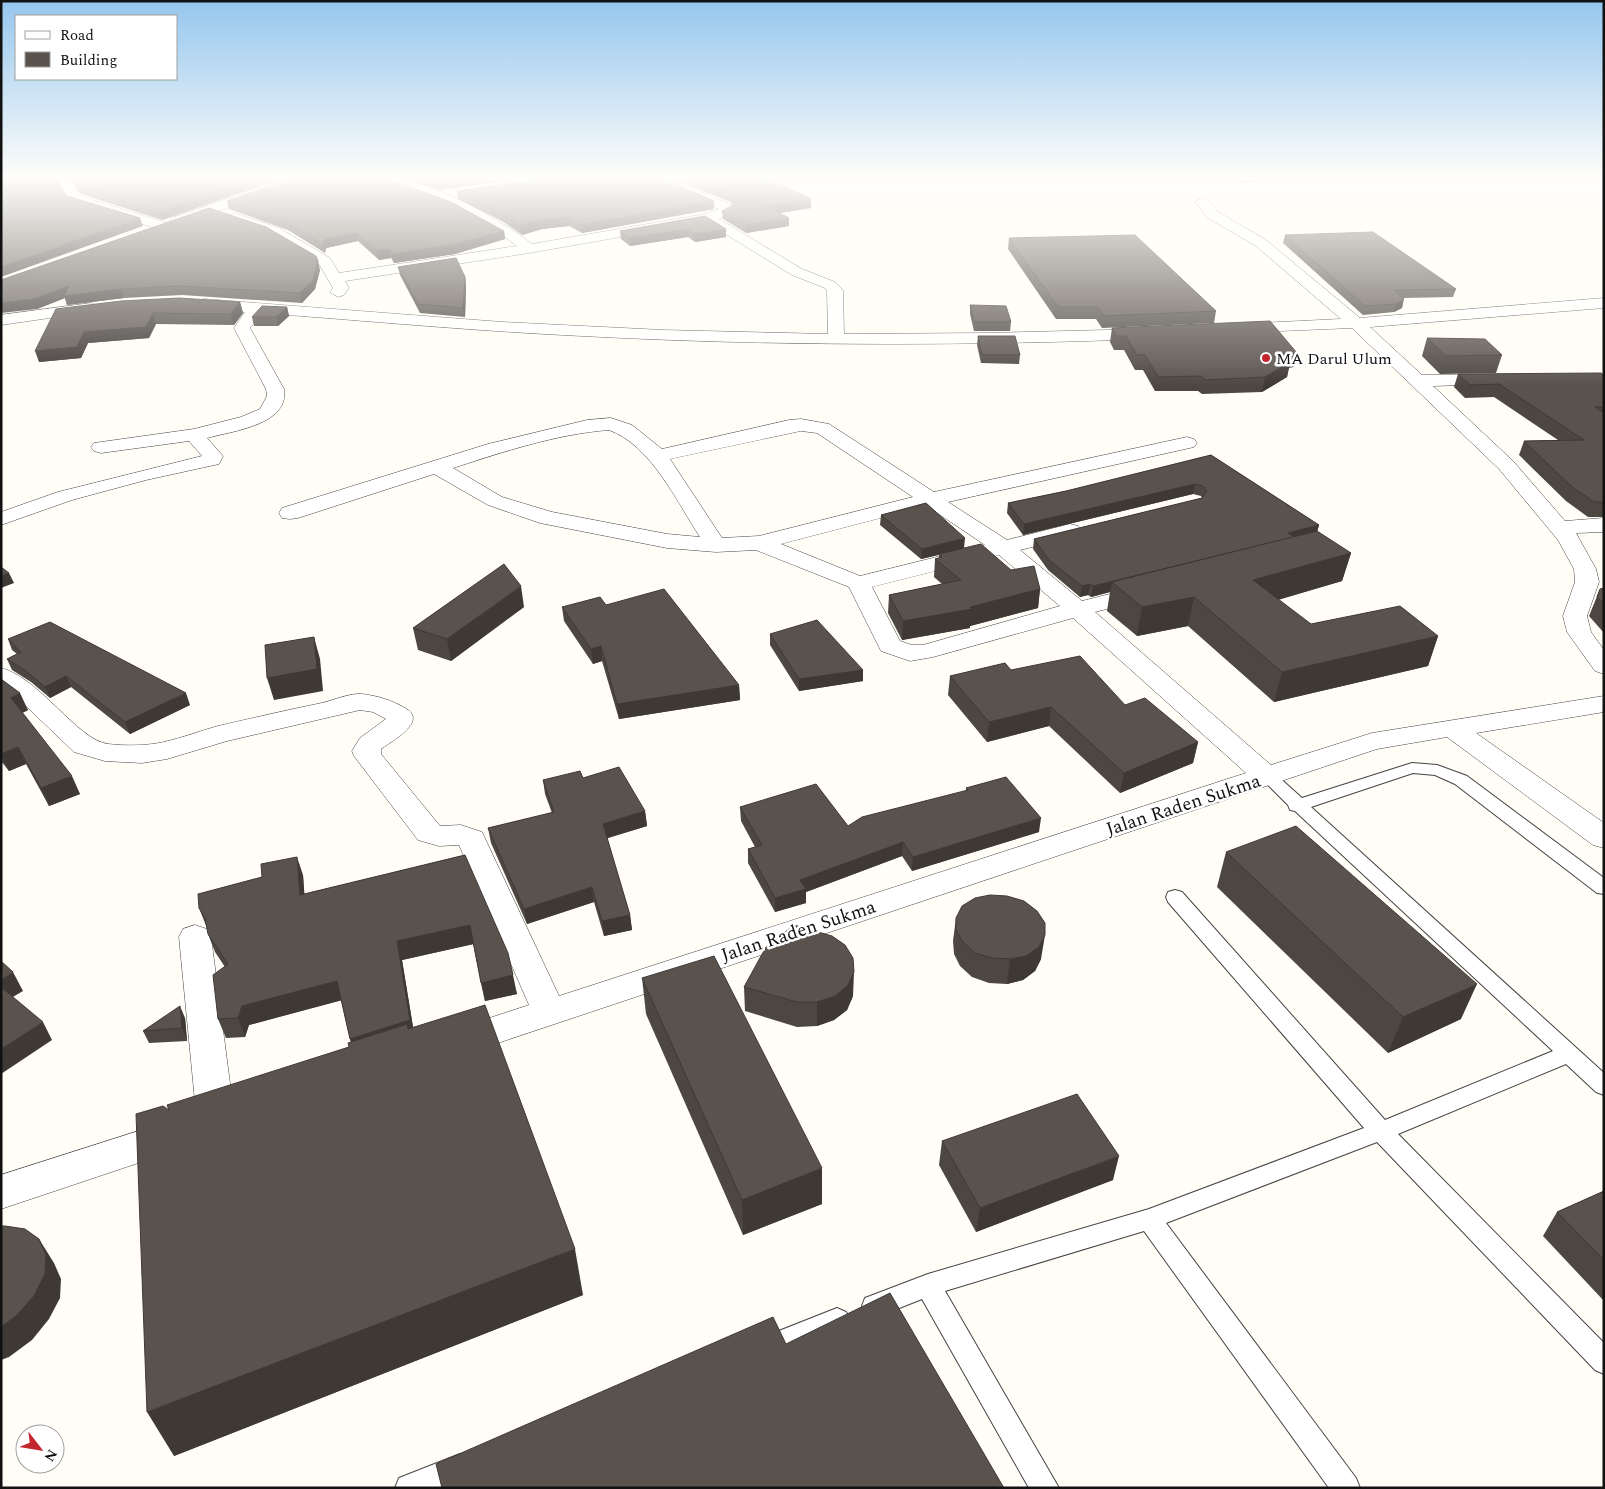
<svg xmlns="http://www.w3.org/2000/svg" width="1605" height="1489" font-family="Spectral,serif">
<style>
.lines{fill:none;stroke-linecap:round;stroke-linejoin:round}
.service-casing{stroke:#444;stroke-width:2}
.minor-casing{stroke:#444;stroke-width:1}
.service{fill:#fff;fill-rule:evenodd}
.minor{fill:#fff;fill-rule:evenodd}
.wall{fill:#4d4742}
.shaded-wall{fill:#3f3936}
.building{fill:#5a524d;stroke:#3f3936}
.poi-dot{fill:#c4262e;stroke:#fff;stroke-width:2}
.labels{text-anchor:middle;stroke-width:5;stroke-linejoin:round;paint-order:stroke}
.far-poi-label{font-size:16px;fill:#111;stroke:#fff;text-anchor:start}
.street-label{font-size:19px;fill:#111;stroke:#fff}
</style>
<rect width="100%" height="100%" fill="#fffdf5"/>
<g class="lines">
<g class="service-casing">
<g id="service">
<polygon points="1412,763 1437,765 1467,776 1604,878 1604,894 1597,893 1455,784 1435,775 1413,773 1311,807 1604,1073 1604,1095 1596,1092 1566,1064 1398,1134 1604,1343 1604,1374 1595,1370 1377,1142 1166,1223 1356,1478 1360,1488 1329,1488 1144,1231 945,1291 1059,1488 1029,1488 922,1299 874,1318 865,1314 862,1306 865,1298 928,1274 1149,1209 1364,1128 1168,902 1166,897 1168,892 1175,890 1182,892 1385,1120 1553,1051 1295,811 1290,810 1288,805 1259,776 1261,772 1273,772 1302,798"/>
<polygon points="837,1308 846,1312 850,1320 846,1328 765,1361 756,1358 752,1349 756,1340"/>
<polygon points="460,1454 470,1458 474,1468 470,1478 445,1488 395,1488 399,1478"/>
</g>
</g>
<g class="minor-casing">
<g id="minor">
<polygon points="61,179 73,179 74,190 80,196 167,223 169,226 162,230 70,202 62,191"/>
<polygon points="285,179 302,179 300,182 182,224 177,225 170,221 172,218"/>
<path d="M382,179C424,175 498,218 532,244L705,214L719,209L652,179H668L730,204L734,211L719,219L802,269L835,282L843,290L844,334L986,333L1147,329L1153,330L1155,334L1153,338L1147,339C959,346 770,346 582,336C475,331 369,321 262,313L250,328L284,389C290,425 232,431 207,438L223,456L219,464L146,480L72,500L1,525V512L58,492L202,456L189,441L101,453L94,451L91,447L94,443L194,429L241,417L260,409L267,396L266,389L234,328L245,312L198,307L196,304L198,301L204,299L502,322L663,330L828,334L827,291L825,288L792,275L706,222L529,253L345,281L349,288L344,295L338,297L330,292L333,288L319,264L269,234L230,220L228,217L235,213L279,228L330,258L339,273L517,246C477,215 431,198 384,182Z"/>
<polygon points="1202,198 1207,199 1218,212 1266,240 1360,318 1604,298 1604,308 1370,327 1422,375 1501,375 1504,379 1501,383 1495,384 1433,386 1513,461 1565,521 1604,518 1604,532 1576,533 1596,569 1599,582 1587,616 1591,632 1604,650 1604,674 1595,671 1567,632 1563,616 1575,582 1574,569 1558,540 1499,469 1352,328 1232,333 1230,329 1232,325 1238,324 1341,319 1256,246 1208,218 1195,202"/>
<polygon points="92,303 100,308 98,311 1,325 1,315"/>
<path d="M611,418L632,425L662,449L789,420L801,419L829,424L934,492L1187,437L1194,439L1197,443L1194,447L948,502L1007,540L1070,524L1078,526L1081,531L1078,536L1020,550L1082,601L1145,585L1153,587L1157,592L1153,597L1095,612L1271,765L1372,733L1604,696V712L1476,733L1604,823V848L1593,845L1447,737L1377,749L459,1056L447,1052L441,1042L447,1032L529,1005L459,845L439,846L418,840L354,756L352,751L360,738L386,719L373,712L360,710L227,741L167,759L142,763L105,761L74,752L27,707L1,688V668C40,678 77,740 108,744C126,746 146,746 164,742C182,738 200,731 218,726C253,718 287,710 322,703C334,700 350,693 362,694C378,696 391,700 405,708C429,721 392,741 381,749V754L440,826L461,825L482,832L559,996L1246,773L1073,618L933,657L910,661L881,651L849,587L756,550L716,552L667,548L540,523L488,505L434,474L298,518L290,519L282,518L279,513L282,508L488,444L587,420ZM609,430C651,445 677,502 700,537L667,534L552,512L502,497L453,468C503,452 556,434 609,430ZM801,431L817,433L913,497L759,536L722,538L670,459ZM927,506L985,545L860,576L781,544ZM999,555L1060,606L923,645H912L900,641L872,587Z"/>
<polygon points="195,925 207,929 211,937 235,1122 229,1133 216,1138 203,1133 197,1122 179,937 183,929"/>
<polygon points="173,1120 186,1125 192,1136 186,1147 1,1209 1,1175"/>
</g>
</g>
<use href="#service" class="service"/>
<use href="#minor" class="minor"/>
</g>
<g class="wall">
<polygon points="280,179 162,220 81,194 76,189 73,181"/>
<polygon points="405,179 518,179 438,190"/>
<polygon points="672,179 768,179 811,208 780,213 789,218 789,226 746,233 723,219 722,211 732,205 731,202"/>
<polygon points="1229,179 1304,179 1303,180 1238,183"/>
<polygon points="457,191 714,201 714,209 582,233 569,226 542,229 522,235 502,221 458,199"/>
<polygon points="227,201 504,231 505,239 455,254 394,263 391,258 379,260 358,241 326,248 325,253 288,230 229,209"/>
<polygon points="705,216 726,237 695,242 688,237 630,246 621,239 620,231"/>
<polygon points="1285,235 1456,289 1453,297 1403,298 1402,308 1394,312 1363,315 1283,243"/>
<polygon points="1009,238 1216,311 1214,323 1102,328 1096,319 1056,319 1008,249"/>
<polygon points="398,267 465,277 466,286 465,317 420,313 400,275"/>
<polygon points="320,270 315,289 302,303 182,295 124,298 67,305 65,298 37,309 1,280"/>
<polygon points="240,302 243,313 234,325 156,324 149,338 88,343 81,358 39,362 56,309"/>
<polygon points="970,305 1011,322 1010,331 974,331 970,314"/>
<polygon points="287,307 289,316 278,326 254,326 252,317"/>
<polygon points="1112,328 1297,353 1294,367 1289,368 1287,377 1262,392 1202,394 1198,391 1155,391 1143,370 1135,370 1124,350 1114,350 1110,342"/>
<polygon points="978,336 1020,355 1019,364 981,363 977,345"/>
<polygon points="1427,338 1502,355 1496,373 1440,374 1422,356"/>
<polygon points="1458,374 1604,375 1604,517 1588,517 1566,501 1519,455 1524,441 1558,440 1494,397 1465,398 1454,387"/>
<polygon points="1211,455 1319,525 1317,532 1351,553 1342,581 1278,600 1311,624 1438,636 1428,666 1274,702 1188,626 1137,636 1107,611 1110,592 1091,597 1088,595 1080,597 1048,570 1033,549 1034,539 1202,498 1201,496 1193,494 1023,535 1007,513 1008,503 1066,491"/>
<polygon points="881,515 964,548 1011,570 1040,589 1038,608 970,626 970,628 902,640 888,613 889,595 942,584 934,577 935,559 939,558 939,555 921,559 880,525"/>
<polygon points="1604,588 1604,633 1589,616 1600,589"/>
<polygon points="606,605 739,685 740,700 619,719 602,661 593,664 564,621 562,607"/>
<polygon points="524,607 451,661 418,650 413,628"/>
<polygon points="770,634 863,670 863,681 799,691 770,645"/>
<polygon points="8,639 190,705 130,734 71,687 50,698 31,682 12,670 7,659 17,654 12,650"/>
<polygon points="1011,670 1125,705 1198,742 1193,763 1120,793 1049,726 987,742 948,695 950,676"/>
<polygon points="1,679 28,710 22,713 80,794 49,806 26,764 9,771 1,761"/>
<polygon points="583,778 645,811 647,826 607,838 630,915 632,930 604,936 594,902 527,924 491,843 488,828 552,813 545,794 543,780"/>
<polygon points="966,788 1039,832 912,871 902,856 806,892 806,903 775,912 748,863 748,849 755,847 741,821 740,807 848,826 966,791"/>
<polygon points="1226,852 1461,1019 1388,1053 1217,887"/>
<polygon points="465,855 517,994 485,1001 473,944 402,960 413,1027 583,1295 174,1456 169,1110 349,1047 351,1043 341,1000 249,1025 245,1037 226,1038 218,1019 225,967 215,952 208,934 207,928 199,908 303,875 304,894"/>
<polygon points="956,918 1041,959 1035,971 1023,980 1007,984 989,983 972,977 960,966 954,954 953,941"/>
<polygon points="642,978 822,1204 743,1235 646,1014"/>
<polygon points="744,987 853,996 847,1010 834,1020 817,1026 797,1027 745,1011"/>
<polygon points="185,1018 187,1041 149,1043 143,1031"/>
<polygon points="942,1141 1113,1180 976,1232 939,1165"/>
<polygon points="1604,1191 1604,1301 1543,1236 1557,1212"/>
</g>
<g class="shaded-wall">
<polygon points="58,179 61,179 60,191 58,183"/>
<polygon points="256,179 280,179 162,220 160,212"/>
<polygon points="461,179 518,179 438,190 437,182"/>
<polygon points="1165,179 1187,179 1165,181"/>
<polygon points="811,199 811,208 767,215 767,207"/>
<polygon points="714,201 714,209 582,233 581,225"/>
<polygon points="569,217 569,226 542,229 522,235 520,226 541,220"/>
<polygon points="140,218 143,226 1,277 1,267"/>
<polygon points="789,218 789,226 746,233 746,225"/>
<polygon points="688,229 688,237 630,246 630,238"/>
<polygon points="726,229 726,237 695,242 695,234"/>
<polygon points="504,231 505,239 455,254 394,263 392,254"/>
<polygon points="357,233 358,241 326,248 325,253 323,245 325,239"/>
<polygon points="389,249 391,258 379,260 377,251"/>
<polygon points="318,261 320,270 315,289 302,303 300,293"/>
<polygon points="465,277 466,286 465,317 463,308"/>
<polygon points="69,286 121,289 124,298 67,305 65,298 37,309 1,313 1,303"/>
<polygon points="1404,299 1402,308 1394,312 1396,304"/>
<polygon points="240,302 243,313 234,325 231,314"/>
<polygon points="287,307 289,316 278,326 276,317"/>
<polygon points="153,313 156,324 149,338 88,343 81,358 39,362 35,351 84,332"/>
<polygon points="1290,362 1287,377 1262,392 1265,377"/>
<polygon points="1195,484 1193,494 1023,535 1024,524"/>
<polygon points="1319,525 1316,535 1112,582 1110,592 1091,597 1093,586"/>
<polygon points="965,538 964,548 921,559 922,549"/>
<polygon points="1351,553 1342,581 1246,609 1253,580"/>
<polygon points="9,573 14,583 1,588 1,576"/>
<polygon points="1090,584 1088,595 1080,597 1082,586"/>
<polygon points="521,586 524,607 451,661 447,639"/>
<polygon points="1040,589 1038,608 970,626 970,628 902,640 903,621 970,607"/>
<polygon points="1194,597 1188,626 1137,636 1142,607"/>
<polygon points="1438,636 1428,666 1274,702 1282,672"/>
<polygon points="314,637 320,659 323,691 274,700 267,678"/>
<polygon points="601,646 602,661 593,664 591,649"/>
<polygon points="863,670 863,681 799,691 799,679"/>
<polygon points="66,676 71,687 50,698 45,687"/>
<polygon points="739,685 740,700 619,719 617,704"/>
<polygon points="20,693 28,710 18,715 11,698"/>
<polygon points="186,693 190,705 130,734 125,722"/>
<polygon points="1051,707 1049,726 987,742 989,722"/>
<polygon points="1198,742 1193,763 1120,793 1124,773"/>
<polygon points="18,747 26,764 9,771 1,754"/>
<polygon points="72,776 80,794 49,806 41,788"/>
<polygon points="645,811 647,826 605,839 603,824"/>
<polygon points="1041,818 1039,832 912,871 913,857"/>
<polygon points="903,842 902,856 806,892 806,903 775,912 775,898 800,880"/>
<polygon points="297,857 303,875 306,914 300,895"/>
<polygon points="592,887 594,902 527,924 524,909"/>
<polygon points="630,915 632,930 604,936 602,921"/>
<polygon points="470,925 474,944 402,960 415,1039 356,1058 350,1039 397,941"/>
<polygon points="1045,935 1041,959 1035,971 1023,980 1007,984 1010,959"/>
<polygon points="13,972 23,991 6,1001 1,992 1,980"/>
<polygon points="854,972 853,996 847,1010 834,1020 817,1026 817,1002"/>
<polygon points="513,975 517,994 485,1001 481,983"/>
<polygon points="337,981 343,1000 249,1025 245,1037 238,1018 242,1006"/>
<polygon points="1477,984 1461,1019 1388,1053 1403,1017"/>
<polygon points="180,1006 185,1018 187,1041 182,1028"/>
<polygon points="43,1022 52,1040 1,1074 1,1049"/>
<polygon points="1119,1156 1113,1180 976,1232 980,1208"/>
<polygon points="822,1168 822,1204 743,1235 742,1200"/>
<polygon points="39,1239 54,1263 61,1279 60,1298 49,1319 32,1340 9,1357 1,1360 1,1327"/>
<polygon points="575,1249 583,1295 174,1456 147,1412"/>
</g>
<g class="building">
<polygon points="1,179 58,179 58,183 67,196 140,218 1,267"/>
<polygon points="73,179 256,179 160,212 78,186 73,181"/>
<polygon points="291,179 389,179 451,202 504,231 453,245 392,254 389,249 377,251 357,233 325,239 323,245 287,222 227,201"/>
<polygon points="427,179 461,179 437,182"/>
<polygon points="540,179 664,179 714,201 581,225 569,217 541,220 520,226 501,213 457,191"/>
<polygon points="692,179 768,179 811,199 767,207 789,218 746,225 722,211 736,203 730,194"/>
<polygon points="209,208 266,227 316,256 318,261 313,280 300,293 179,286 121,289 64,296 69,286 34,299 1,303 1,280"/>
<polygon points="705,216 726,229 695,234 688,229 630,238 620,231"/>
<polygon points="1373,232 1456,289 1394,290 1404,299 1396,304 1365,306 1285,235"/>
<polygon points="1135,235 1216,311 1104,316 1098,307 1058,307 1009,238"/>
<polygon points="456,258 465,277 463,308 418,304 398,267"/>
<polygon points="179,298 240,302 231,314 153,313 146,327 84,332 77,347 35,351 56,309 121,301"/>
<polygon points="970,305 1006,306 1011,322 974,322"/>
<polygon points="262,306 287,307 276,317 252,317"/>
<polygon points="1270,321 1297,353 1281,353 1290,362 1265,377 1205,380 1201,376 1158,377 1145,355 1137,355 1126,336 1116,336 1112,328"/>
<polygon points="978,336 1015,336 1020,355 982,355"/>
<polygon points="1427,338 1485,339 1502,355 1446,356"/>
<polygon points="1601,373 1604,375 1604,407 1595,407 1604,413 1604,502 1594,502 1571,486 1524,441 1584,440 1499,384 1470,385 1458,374"/>
<polygon points="1211,455 1319,525 1288,533 1294,537 1093,586 1090,584 1082,586 1049,560 1034,539 1202,498 1207,491 1203,486 1195,484 1024,524 1008,503 1066,491"/>
<polygon points="926,503 965,538 922,549 881,515"/>
<polygon points="1317,531 1351,553 1253,580 1311,624 1400,606 1438,636 1282,672 1194,597 1142,607 1112,582"/>
<polygon points="981,544 1011,570 1034,566 1040,589 970,607 972,609 903,621 889,595 961,580 935,559 942,557 939,554"/>
<polygon points="504,564 521,586 447,639 413,628"/>
<polygon points="1,567 9,573 1,576"/>
<polygon points="1604,588 1604,604 1597,597 1600,589"/>
<polygon points="664,589 739,685 617,704 601,646 591,649 562,607 600,597 606,605"/>
<polygon points="817,620 863,670 799,679 770,634"/>
<polygon points="50,622 186,693 125,722 66,676 45,687 26,671 7,659 21,652 8,639"/>
<polygon points="314,637 317,669 267,678 265,645"/>
<polygon points="1080,656 1125,705 1145,698 1198,742 1124,773 1051,707 989,722 950,676 1005,663 1011,670"/>
<polygon points="1,679 20,693 11,698 72,776 41,788 18,747 1,754"/>
<polygon points="619,767 645,811 603,824 630,915 602,921 592,887 524,909 488,828 554,812 543,780 580,771 583,778"/>
<polygon points="1006,777 1041,818 913,857 903,842 800,880 806,889 775,898 748,849 762,845 740,807 816,784 848,826 862,817 968,790 966,788"/>
<polygon points="1296,826 1477,984 1403,1017 1226,852"/>
<polygon points="465,855 508,953 513,975 481,983 470,925 397,941 410,1020 350,1039 337,981 242,1006 238,1018 218,1019 213,975 228,964 208,934 205,918 199,908 198,894 262,877 261,864 297,857 300,895"/>
<polygon points="990,895 1007,896 1024,901 1037,911 1045,923 1045,935 1039,947 1026,956 1010,959 992,958 975,953 963,942 956,930 956,918 962,906 975,898"/>
<polygon points="794,925 832,936 845,945 853,958 854,972 848,985 835,996 817,1002 797,1002 744,987 766,947"/>
<polygon points="714,956 822,1168 742,1200 642,978"/>
<polygon points="1,961 13,972 1,980"/>
<polygon points="1,987 43,1022 1,1049"/>
<polygon points="485,1005 575,1249 147,1412 136,1114 163,1106 169,1110 167,1105 349,1047 348,1043 407,1024 408,1029"/>
<polygon points="180,1006 182,1028 143,1031"/>
<polygon points="1077,1094 1119,1156 980,1208 942,1141"/>
<polygon points="1604,1191 1604,1260 1557,1212"/>
<polygon points="1,1226 5,1226 25,1229 39,1239 46,1255 45,1274 34,1296 16,1316 1,1327"/>
<polygon points="890,1293 1004,1488 442,1488 436,1464 773,1317 786,1344"/>
</g>
<linearGradient id="sky" x2="0" y2="1"><stop stop-color="#95c6ee"/><stop offset="0.46" stop-color="#fffefa"/><stop offset="1" stop-color="#fffefa" stop-opacity="0"/></linearGradient>
<rect width="1605" height="387" fill="url(#sky)"/>
<circle class="poi-dot" cx="1266" cy="358" r="5"/>
<g class="labels">
<g class="far-poi-label">
<text x="1276" y="364">MA Darul Ulum</text>
</g>
<g class="street-label">
<text transform="translate(1183 804) rotate(-18)" y="7">Jalan Raden Sukma</text>
<text transform="translate(798 930) rotate(-18)" y="7">Jalan Raden Sukma</text>
</g>
</g>
<rect width="1605" height="1489" fill="none" stroke="#111111" stroke-width="5"/>
<rect x="15" y="15" width="162" height="65" fill="#ffffff" stroke="#a0a0a0"/>
<rect x="25" y="31" width="25" height="8" fill="#ffffff" stroke="#a0a0a0"/>
<text x="60" y="40" font-size="15" fill="#111111">Road</text>
<rect x="25" y="52" width="25" height="15" fill="#5a524d" stroke="#a0a0a0"/>
<text x="60" y="65" font-size="15" fill="#111111">Building</text>
<g transform="translate(40 1449) rotate(121)"><circle r="24" fill="#ffffff" stroke="#a0a0a0"/>
<path d="M0-4L9 19L0 12L-9 19Z" fill="#c4262e"/>
<text y="-8" font-size="14" font-weight="bold" text-anchor="middle" fill="#111111">N</text>
</g>
</svg>
